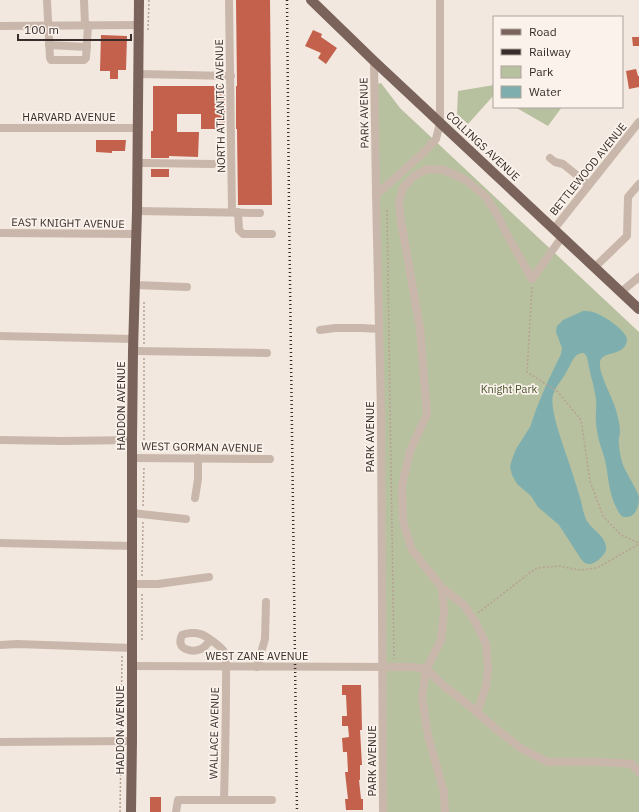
<svg xmlns="http://www.w3.org/2000/svg" width="639" height="812" font-family="'IBM Plex Sans',sans-serif">
<style>
.green{fill:#b8c19f}
.water{fill:#7eafae}
.building{fill:#c3614c}
.lines{fill:none;stroke-linecap:round;stroke-linejoin:round}
.path{stroke:#b6a195;stroke-width:1.5;stroke-dasharray:2 2;stroke-linecap:butt}
.minor{stroke:#cab7ab;stroke-width:8}
.major{stroke:#7a635b;stroke-width:10}
.rail{stroke:#382d2a;stroke-width:2.5;stroke-dasharray:1 3;stroke-linecap:butt}
.labels{text-anchor:middle;stroke-width:3.5;stroke-linejoin:round;paint-order:stroke}
.street-label{font-size:11px;fill:#382d2a;stroke:#faf2eb}
.park-label{font-size:11px;fill:#4a562e;stroke:#faf2eb}
</style>
<rect width="100%" height="100%" fill="#f2e8df"/>
<g class="green">
<polygon points="381,83 400,108 639,332 639,812 384,812 375,85"/>
<polygon points="494,85 494,95 468,124 457,114 458,91"/>
<polygon points="515,107 562,107 548,126"/>
</g>
<path class="water" d="M583,311C587,311 590,311 593,312C603,315 623,328 627,338C627,358 603,349 600,362C598,373 613,398 616,410C618,417 620,425 620,431C620,436 618,439 619,443C619,448 620,454 621,458C624,472 635,484 639,497C639,504 637,513 631,516C628,517 624,518 622,516C620,515 618,511 617,509C607,491 609,471 603,453C599,442 597,434 596,423C595,415 597,407 596,399C594,385 589,371 587,357L584,353C575,352 572,362 568,369C564,378 556,385 553,395C549,412 567,454 572,472C575,481 578,491 581,501C583,509 584,518 589,524C595,531 604,536 606,546C608,553 596,564 589,564C585,564 583,561 581,559L559,525L538,507L531,496L517,484L512,475L510,467L512,459L516,449L530,427L537,407L547,383L561,354L562,348L556,332L557,326L563,320Z"/>
<g class="building">
<polygon points="236,0 270,0 272,205 238,205 237,129 236,129 236,86 237,86"/>
<polygon points="313,30 322,34 321,37 337,48 326,64 318,58 321,53 305,46"/>
<polygon points="101,35 127,36 126,70 118,70 118,79 110,79 110,71 100,71"/>
<polygon points="632,37 639,37 639,46 633,46"/>
<polygon points="636,69 638,76 639,76 639,87 629,89 626,71"/>
<polygon points="153,86 225,86 225,129 201,129 201,114 177,114 177,132 199,132 198,157 169,156 169,158 151,158 151,131 153,131"/>
<polygon points="96,140 126,140 125,151 112,151 112,153 96,152"/>
<rect x="151" y="169" width="18" height="8"/>
<polygon points="342,685 361,685 362,730 360,730 362,765 360,765 360,780 359,780 361,799 363,799 363,810 346,810 345,799 348,799 345,772 348,772 347,752 343,752 342,738 349,737 348,726 342,726 342,716 347,716 346,695 342,695"/>
<rect x="150" y="797" width="11" height="15"/>
</g>
<g class="lines">
<g class="path">
<polyline points="148,30 149,0"/>
<polyline points="387,210 394,659"/>
<polyline points="532,287 527,372 558,392 581,420 590,481 603,516 621,535 639,543"/>
<polyline points="144,344 144,302"/>
<polyline points="144,358 144,450"/>
<polyline points="143,506 144,466"/>
<polyline points="142,576 143,522"/>
<polyline points="478,613 527,575 537,568 559,566 579,570 597,568 639,544"/>
<polyline points="142,640 142,592"/>
<polyline points="121,734 122,656"/>
<polyline points="120,812 121,748"/>
</g>
<g class="minor">
<polyline points="47,0 50,58 51,60 84,60 86,58 88,25"/>
<polyline points="84,0 85,25"/>
<polyline points="229,0 232,212"/>
<polyline points="0,26 139,25"/>
<polyline points="49,45 87,47"/>
<polyline points="374,61 376,195 381,414 383,812"/>
<polyline points="139,74 231,76"/>
<polyline points="0,128 138,128"/>
<polyline points="550,158 555,162 563,164 589,185"/>
<polyline points="137,163 145,163 213,164"/>
<polyline points="376,195 422,154 436,139 440,123 440,0"/>
<polyline points="137,211 260,213"/>
<polyline points="238,212 239,230 243,234 272,234"/>
<polyline points="554,229 639,122"/>
<polyline points="0,233 136,234"/>
<polyline points="595,267 627,236 628,197 639,184"/>
<polyline points="135,285 187,287"/>
<polyline points="621,292 639,277"/>
<polyline points="320,330 335,328 362,328 379,329"/>
<polyline points="0,336 134,339"/>
<polyline points="133,351 267,353"/>
<polyline points="0,440 63,441 132,440"/>
<polyline points="133,458 270,459"/>
<polyline points="195,498 198,479 198,458"/>
<polyline points="132,513 186,519"/>
<polyline points="0,543 132,546"/>
<polyline points="132,584 158,584 209,577"/>
<polyline points="442,588 464,605 476,623 486,644 488,668 486,686 477,713"/>
<path d="M210,640C208,643 205,647 201,649C191,653 175,649 182,635C187,633 195,632 200,634C205,635 222,647 224,652C227,659 226,678 226,686C226,724 225,762 224,800"/>
<polyline points="0,645 17,644 132,648"/>
<polyline points="132,666 413,667 426,669 443,685 467,704 500,732 522,749 548,762 600,762 620,763 632,764 639,772"/>
<polyline points="257,667 265,639 266,602"/>
<polyline points="0,742 132,741"/>
<polyline points="176,812 178,800 272,800"/>
<polyline points="445,812 444,792 428,736 422,697 426,669 431,660 441,640 444,612 442,588 412,550 403,522 402,486 410,451 427,414 420,328 401,221 399,202 403,188 414,176 427,169 444,170 466,180 486,197 498,216 506,233 532,279 562,237"/>
</g>
<g class="major">
<polyline points="311,0 374,61 639,309"/>
<polyline points="131,812 132,741 132,440 133,351 137,211 139,0"/>
</g>
<polyline class="rail" points="287,0 289,205 297,812"/>
</g>
<g class="labels">
<g class="street-label">
<text transform="translate(220 106) rotate(-91)" y="4">NORTH ATLANTIC AVENUE</text>
<text transform="translate(364 113) rotate(-91)" y="4">PARK AVENUE</text>
<text x="69" y="121">HARVARD AVENUE</text>
<text transform="translate(483 146) rotate(43)" y="4">COLLINGS AVENUE</text>
<text transform="translate(588 169) rotate(-51)" y="4">BETTLEWOOD AVENUE</text>
<text transform="translate(68 223) rotate(1)" y="4">EAST KNIGHT AVENUE</text>
<text transform="translate(121 406) rotate(-90)" y="4">HADDON AVENUE</text>
<text transform="translate(370 437) rotate(-90)" y="4">PARK AVENUE</text>
<text transform="translate(202 447) rotate(1)" y="4">WEST GORMAN AVENUE</text>
<text x="257" y="660">WEST ZANE AVENUE</text>
<text transform="translate(120 730) rotate(-90)" y="4">HADDON AVENUE</text>
<text transform="translate(214 733) rotate(-89)" y="4">WALLACE AVENUE</text>
<text transform="translate(372 761) rotate(-90)" y="4">PARK AVENUE</text>
</g>
<g class="park-label">
<text x="509" y="393">Knight Park</text>
</g>
</g>
<rect x="493" y="16" width="130" height="92" fill="#faf2eb" stroke="#aca39e"/>
<rect x="501" y="29" width="20" height="6" fill="#7a635b" stroke="#aca39e"/>
<text x="529" y="36" font-size="12" fill="#382d2a">Road</text>
<rect x="501" y="49" width="20" height="6" fill="#382d2a" stroke="#aca39e"/>
<text x="529" y="56" font-size="12" fill="#382d2a">Railway</text>
<rect x="501" y="66" width="20" height="12" fill="#b8c19f" stroke="#aca39e"/>
<text x="529" y="76" font-size="12" fill="#382d2a">Park</text>
<rect x="501" y="86" width="20" height="12" fill="#7eafae" stroke="#aca39e"/>
<text x="529" y="96" font-size="12" fill="#382d2a">Water</text>
<path d="M18 34v6h113v-6" fill="none" stroke="#382d2a" stroke-width="2"/>
<text x="24" y="34" font-size="12" fill="#382d2a" stroke="#faf2eb" stroke-width="3" paint-order="stroke">100 m</text>
</svg>
